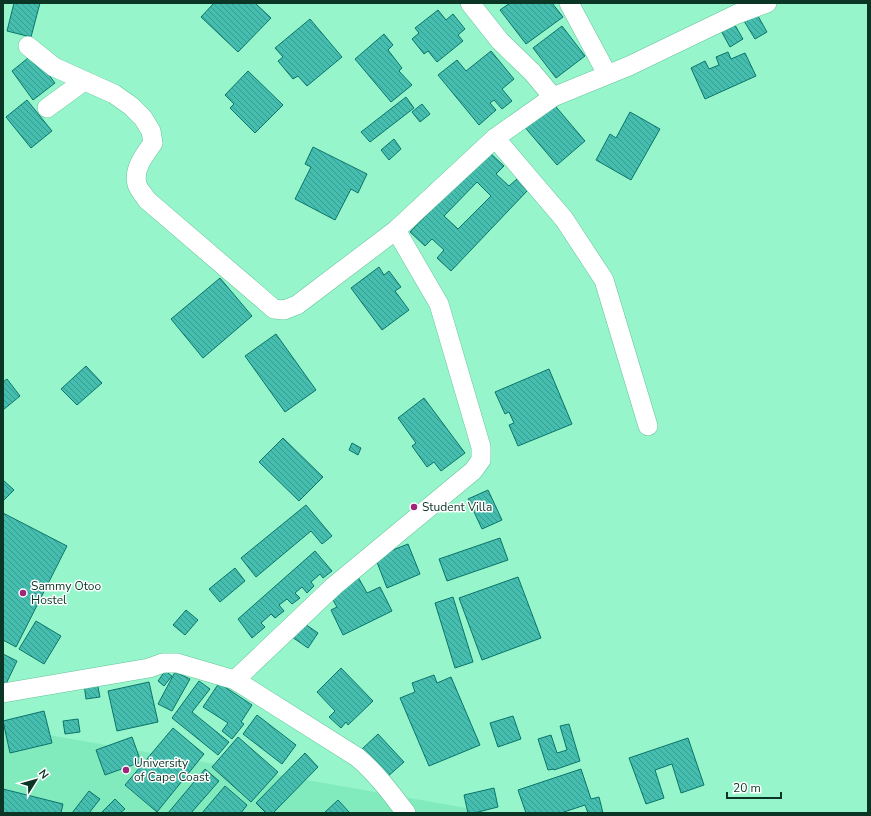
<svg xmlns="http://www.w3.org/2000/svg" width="871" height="816" font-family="'Nunito Sans',sans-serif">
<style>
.built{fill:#82ebbe}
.building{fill:url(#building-back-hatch);stroke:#0b746a;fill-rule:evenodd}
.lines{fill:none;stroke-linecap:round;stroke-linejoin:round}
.minor-casing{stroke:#65c39b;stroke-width:20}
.minor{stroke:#fff;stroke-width:19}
.poi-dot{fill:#a12579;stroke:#fff;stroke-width:1.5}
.labels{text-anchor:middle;stroke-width:3;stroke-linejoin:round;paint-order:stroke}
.poi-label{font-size:12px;fill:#0b3525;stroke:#fff;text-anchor:start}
</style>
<defs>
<pattern id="building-back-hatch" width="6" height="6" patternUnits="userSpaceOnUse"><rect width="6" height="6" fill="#46beaf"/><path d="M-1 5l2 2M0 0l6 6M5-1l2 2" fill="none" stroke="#399b8e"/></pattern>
</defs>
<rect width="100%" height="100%" fill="#96f5cb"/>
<polygon class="built" points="3,727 495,813 3,813"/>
<g class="building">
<polygon points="14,3 40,3 31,37 7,31"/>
<polygon points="214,3 255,3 271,18 238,52 201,17"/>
<polygon points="510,3 552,3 563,17 526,44 500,10"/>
<polygon points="754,9 767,32 755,39 741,16"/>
<polygon points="438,10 446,20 453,14 465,29 458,35 463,41 437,62 428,51 424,54 412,39 419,33 415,28"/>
<polygon points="310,19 342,57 307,86 298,76 293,79 278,61 283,57 275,48"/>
<polygon points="732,20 743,39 730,47 719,27"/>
<polygon points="562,26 585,56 556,78 533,48"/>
<polygon points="384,34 393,45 388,50 402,68 399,71 412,85 391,102 355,59"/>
<polygon points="491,51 514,79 502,89 512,101 502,109 494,100 490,103 496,110 479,125 438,75 457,60 466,71"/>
<polygon points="728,52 731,59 745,53 756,76 705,99 691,68 705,61 709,69 719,65 716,57"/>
<polygon points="33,54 55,83 33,100 12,71"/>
<polygon points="248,71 283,105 255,133 230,108 234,104 225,95"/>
<polygon points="406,97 414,108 370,142 361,132"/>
<polygon points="27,100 52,131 31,148 6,117"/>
<polygon points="551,101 585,141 557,165 523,125"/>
<polygon points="422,104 430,114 420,122 412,112"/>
<polygon points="630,112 660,129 631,180 596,160 610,134 616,138"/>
<polygon points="394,139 401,149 389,160 381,150"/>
<polygon points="313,147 367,174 358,193 351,189 335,220 295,199 311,167 305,164"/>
<path d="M488,151L504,166L496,174L509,186L517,179L528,190L451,271L437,258L444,250L432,239L425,246L410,232ZM477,182L491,196L458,229L444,216Z"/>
<polygon points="379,267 384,275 389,271 401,287 395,291 409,310 382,330 351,288"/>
<polygon points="220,278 252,316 203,358 171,319"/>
<polygon points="276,334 316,390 285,412 245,356"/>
<polygon points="86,366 102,383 77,405 61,389"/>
<polygon points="549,369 572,424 518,446 509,425 514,423 509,412 505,414 495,392"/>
<polygon points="7,379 20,396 3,410 3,382"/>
<polygon points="424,398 465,453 441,471 434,462 427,467 412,446 416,443 398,418"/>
<polygon points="283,438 323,477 299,501 259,462"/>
<polygon points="352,443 361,448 358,455 349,450"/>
<polygon points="3,480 14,490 3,501"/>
<polygon points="488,490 502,520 482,529 468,499"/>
<polygon points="306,505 332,536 322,544 311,531 256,577 241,558"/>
<polygon points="3,513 67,546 16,647 3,640"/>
<polygon points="500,538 508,560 447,581 439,559"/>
<polygon points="408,544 420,574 387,588 375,557"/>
<polygon points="315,551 332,571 323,578 320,574 311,582 314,586 307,593 302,587 295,593 300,598 292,604 287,599 279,605 284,611 275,618 271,614 261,623 265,627 252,638 238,619"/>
<polygon points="235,568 245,581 220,602 209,589"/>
<polygon points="358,577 367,593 380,587 392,611 343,635 331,610 337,607 329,593"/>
<polygon points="518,577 541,638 482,660 459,598"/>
<polygon points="453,597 473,662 455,668 435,603"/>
<polygon points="186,610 198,620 185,635 173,625"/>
<polygon points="36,621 61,636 44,664 19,649"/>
<polygon points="302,622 318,633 308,648 292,637"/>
<polygon points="3,654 17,661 5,686 3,685"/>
<polygon points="341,668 373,701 348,725 346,722 341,728 329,717 335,711 317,692"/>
<polygon points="165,671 172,676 164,686 158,681"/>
<polygon points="175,672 190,679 172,711 158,704"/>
<polygon points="434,675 437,683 451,677 480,745 429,766 400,698 415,692 412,683"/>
<polygon points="199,681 210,689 192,712 229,742 218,755 172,718"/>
<polygon points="97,682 100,697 86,699 84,684"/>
<polygon points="149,682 158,722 117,731 108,691"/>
<polygon points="219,683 252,705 241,722 244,724 232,739 222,731 228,723 203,707"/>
<polygon points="44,711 52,743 10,753 3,721"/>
<polygon points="257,715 296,745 282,764 243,734"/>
<polygon points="513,716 521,739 498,747 490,723"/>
<polygon points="78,719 80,732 65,734 63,721"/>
<polygon points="569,724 580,761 554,770 554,769 548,770 538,739 551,735 557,753 567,750 560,726"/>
<polygon points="173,728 204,754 157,812 125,785"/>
<polygon points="378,734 404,762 386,778 361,750"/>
<polygon points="132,737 141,762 105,775 96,750"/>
<polygon points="238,737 278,772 251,802 212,767"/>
<polygon points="688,738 704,785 681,793 672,764 655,770 664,798 646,804 629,758"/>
<polygon points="305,753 318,767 273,813 266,813 256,803"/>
<polygon points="205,769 219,781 191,813 168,813"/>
<polygon points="581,769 591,799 599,797 603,813 588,813 585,805 561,813 526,813 518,790"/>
<polygon points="225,786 247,805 241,813 202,813"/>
<polygon points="494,788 498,807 474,813 468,813 464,795"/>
<polygon points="3,789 63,804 61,813 3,813"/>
<polygon points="89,791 100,799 89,813 72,813"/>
<polygon points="115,799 125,809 120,813 101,813"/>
<polygon points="338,800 349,812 347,813 324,813"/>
</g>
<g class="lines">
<g class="minor-casing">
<g id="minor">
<polyline points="470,3 500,41 532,72 553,97"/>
<polyline points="569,3 607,74"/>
<path d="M28,46L54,67L114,94L131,106L143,118L151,131L153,143C145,154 133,169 137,184C138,189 144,195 147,200L274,309L284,310L297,305L396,230L439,304L481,447V460L473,471L334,586L235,680"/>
<polyline points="47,108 84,81"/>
<polyline points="495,138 564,219 604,280 648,426"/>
<polyline points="396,230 495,138 553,97 629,66 737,14 767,3"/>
<path d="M3,693L149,668L163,663H177L235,680L357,757C376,773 391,793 406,813"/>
</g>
</g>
<use href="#minor" class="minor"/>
</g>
<g class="poi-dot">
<circle cx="414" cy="507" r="4"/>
<circle cx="23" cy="593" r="4"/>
<circle cx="126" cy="770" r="4"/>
</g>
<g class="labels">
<g class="poi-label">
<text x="422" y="511">Student Villa</text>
<text x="31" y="590">Sammy Otoo<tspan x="31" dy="14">Hostel</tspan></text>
<text x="134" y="767">University<tspan x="134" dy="14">of Cape Coast</tspan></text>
</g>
</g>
<rect width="871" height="816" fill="none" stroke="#0b3525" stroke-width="8"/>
<g transform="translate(36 780) rotate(53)" stroke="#ffffff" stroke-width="3" paint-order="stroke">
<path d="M0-3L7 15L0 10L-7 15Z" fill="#0b3525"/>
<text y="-6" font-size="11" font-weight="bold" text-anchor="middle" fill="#0b3525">N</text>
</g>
<path d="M727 792v6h54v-6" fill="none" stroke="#0b3525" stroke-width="2"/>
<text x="733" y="792" font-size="12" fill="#0b3525" stroke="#ffffff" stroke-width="3" paint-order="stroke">20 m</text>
</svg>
